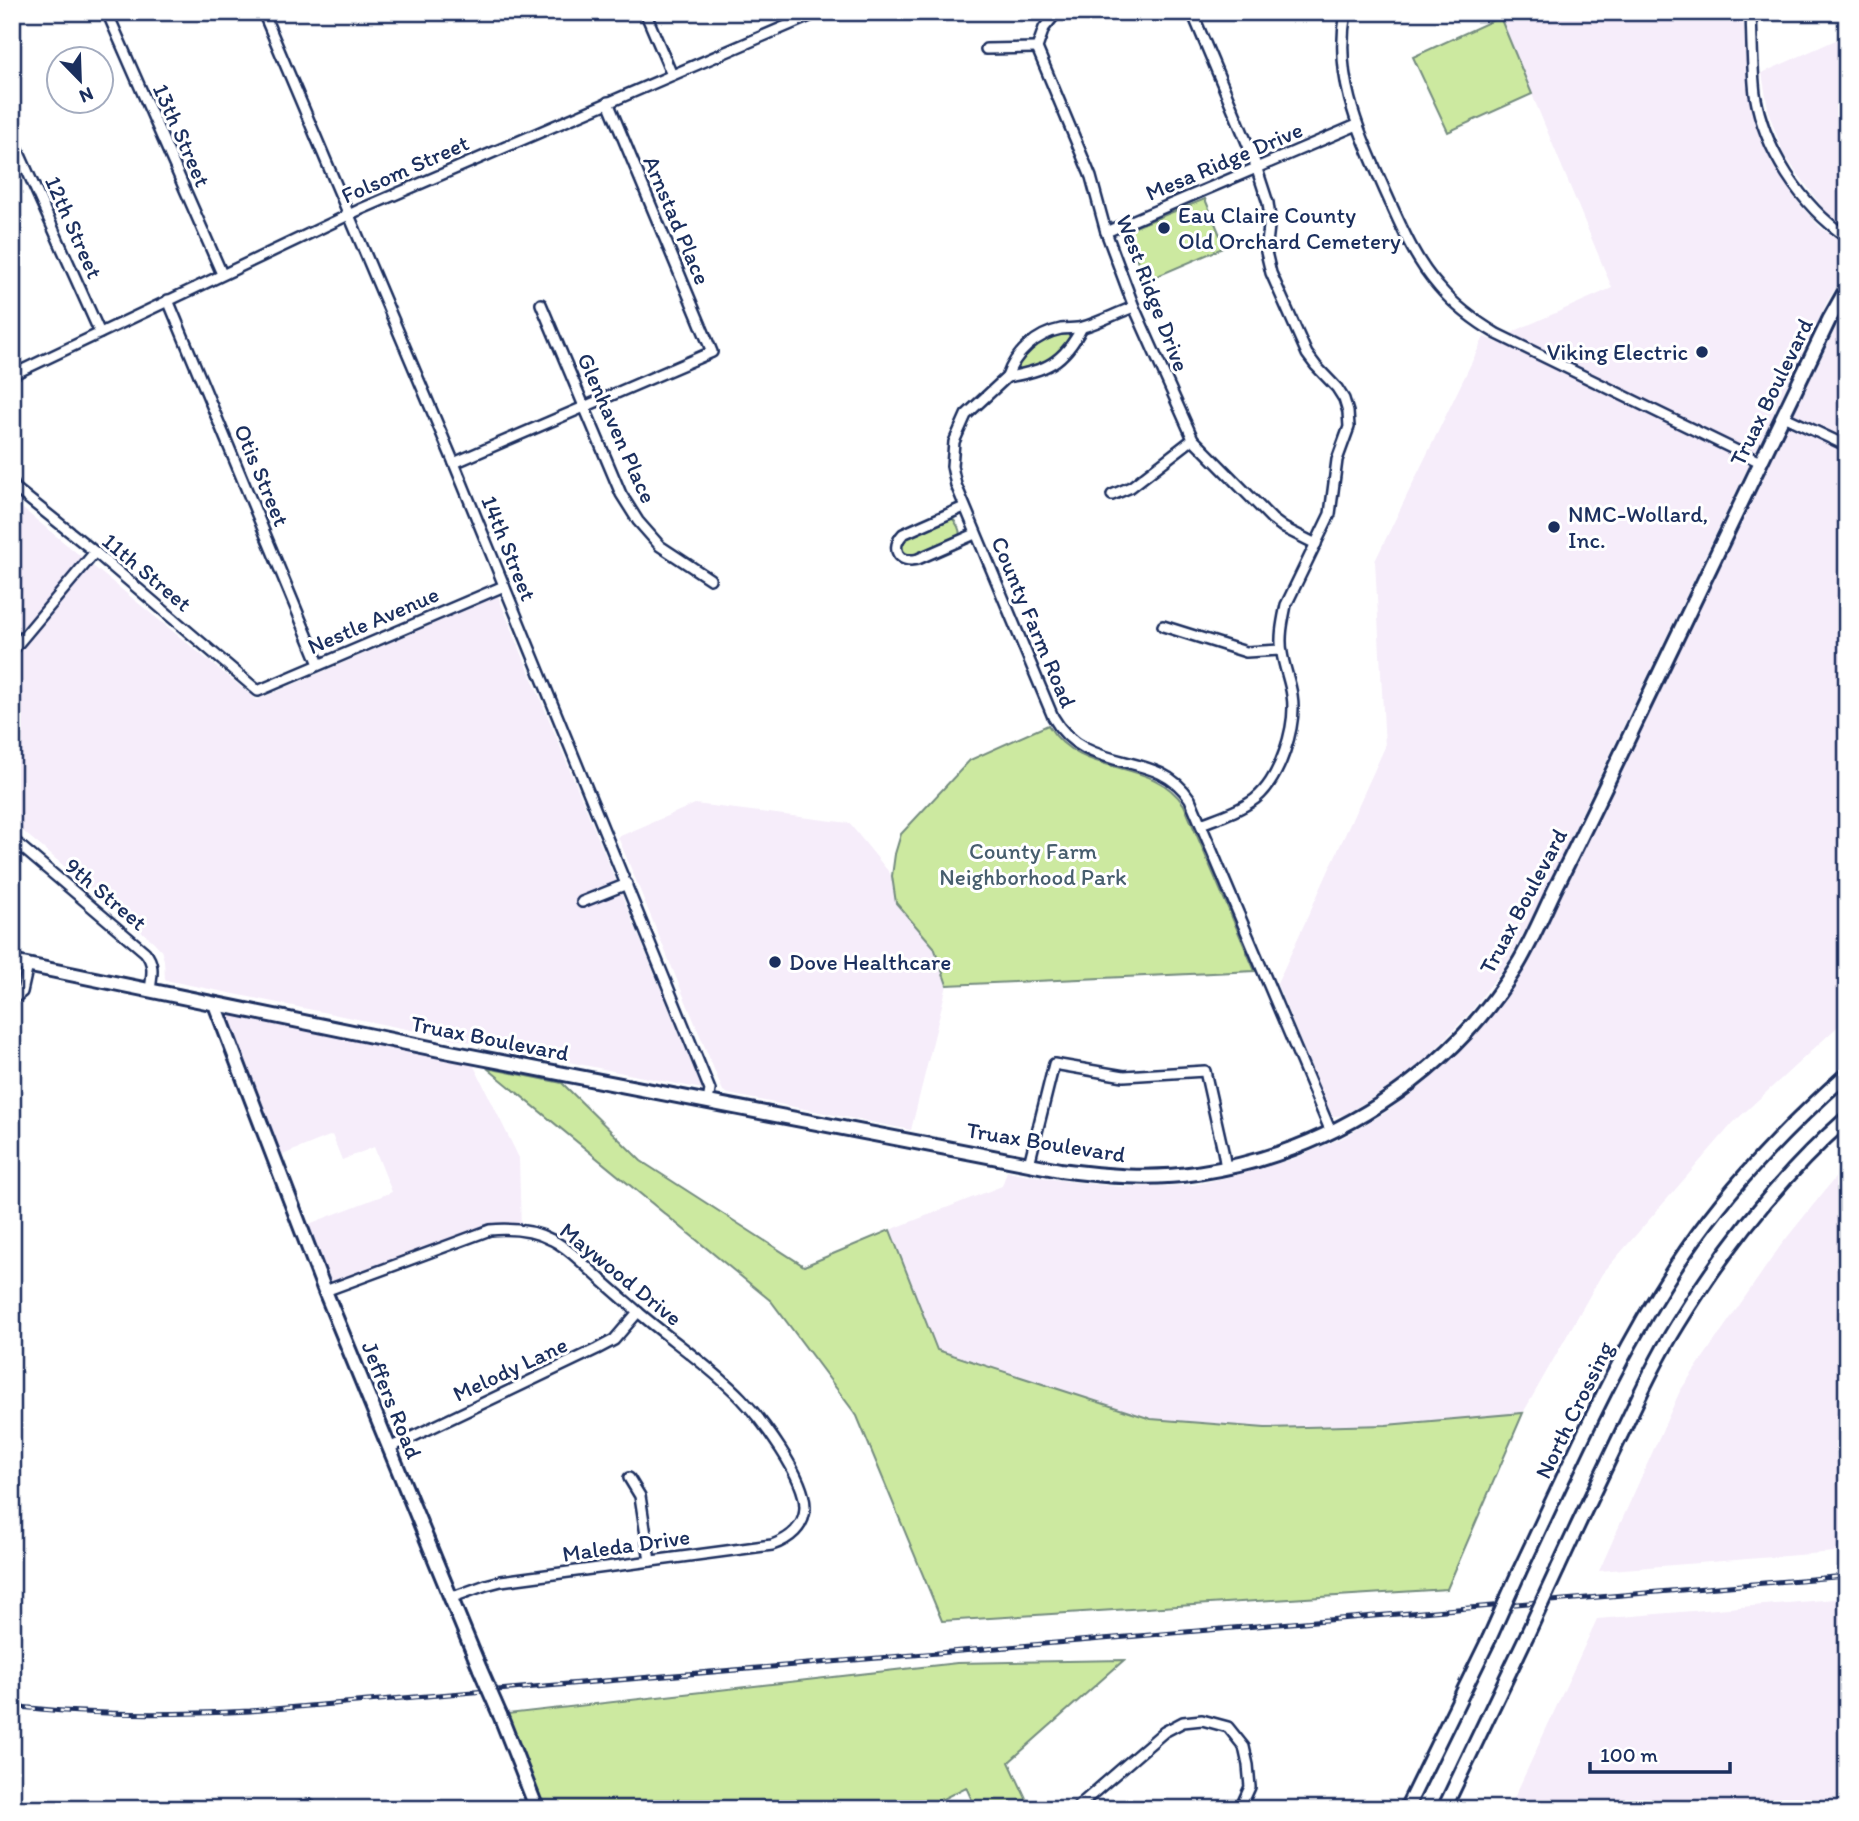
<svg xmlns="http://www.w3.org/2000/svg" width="1859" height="1821" font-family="Itim,sans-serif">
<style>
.built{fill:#f6edfa}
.green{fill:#cce9a0;stroke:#748c7f;stroke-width:2}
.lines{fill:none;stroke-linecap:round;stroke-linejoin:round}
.minor-casing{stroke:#1b2f5e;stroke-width:14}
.major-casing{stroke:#1b2f5e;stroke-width:18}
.minor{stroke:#fff;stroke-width:9}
.major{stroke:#fff;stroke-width:12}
.rail-casing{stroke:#1b2f5e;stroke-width:5}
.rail{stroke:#fff;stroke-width:2.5;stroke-dasharray:8;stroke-linecap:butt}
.major-bridge-casing{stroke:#1b2f5e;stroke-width:18;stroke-linecap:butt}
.major-bridge{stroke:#fff;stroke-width:12}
.poi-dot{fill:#1b2f5e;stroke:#fff;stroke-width:2.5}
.labels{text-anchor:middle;stroke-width:6;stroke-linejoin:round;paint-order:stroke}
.street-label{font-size:23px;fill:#1b2f5e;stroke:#fff}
.poi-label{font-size:23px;fill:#1b2f5e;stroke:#fff;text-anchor:start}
.park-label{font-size:23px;fill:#475e6e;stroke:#fff}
</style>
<rect width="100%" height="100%" fill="#fff"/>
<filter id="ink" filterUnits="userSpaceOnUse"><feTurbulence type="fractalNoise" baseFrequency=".0143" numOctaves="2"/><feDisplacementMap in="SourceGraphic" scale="14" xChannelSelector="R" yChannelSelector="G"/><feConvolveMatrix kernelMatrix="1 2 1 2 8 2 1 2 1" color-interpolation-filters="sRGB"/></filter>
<g filter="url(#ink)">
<g class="built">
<polygon points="1498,12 1743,12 1746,60 1749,93 1753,115 1759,135 1772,164 1801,206 1820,227 1847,246 1847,270 1827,302 1529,923 1509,960 1473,1009 1429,1056 1405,1077 1372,1098 1344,1115 1336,1116 1333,1116 1328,1108 1277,984 1385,747 1375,561 1484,337 1498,343 1517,330 1612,288"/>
<polygon points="1847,35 1847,228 1829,215 1820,204 1784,155 1769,114 1762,73"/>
<polygon points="1847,306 1847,1018 1733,1123 1602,1274 1523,1413 1386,1425 1265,1428 1151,1419 937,1350 890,1230 1002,1186 1007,1171 1066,1181 1122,1187 1170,1186 1193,1185 1241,1174 1293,1159 1342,1138 1388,1111 1425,1083 1465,1046 1495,1011 1526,964 1547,925 1610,796 1744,513"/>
<polygon points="12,500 257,700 498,596 702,1089 165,980 164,960 161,950 154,942 12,822"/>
<polygon points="695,804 849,823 892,876 896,903 934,947 947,985 911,1130 729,1094 723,1091 618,837"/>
<polygon points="225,1012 473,1064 519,1158 521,1230 504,1228 325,1291 301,1227 392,1192 374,1147 342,1160 332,1135 280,1156"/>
<polygon points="1847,1163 1847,1551 1599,1571 1680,1391 1781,1245"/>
<polygon points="1847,1598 1847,1809 1509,1809 1597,1619"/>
</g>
<g class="green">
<polygon points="1500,17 1532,94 1448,132 1413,57"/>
<polygon points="1205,199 1225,247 1146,281 1125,231"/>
<path d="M1072,332L1074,333V336C1057,357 1044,369 1017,370L1016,368C1034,343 1041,337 1072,332Z"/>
<path d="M951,517C957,523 960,528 960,536L914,556H909L903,552L901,542L905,538Z"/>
<path d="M1048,725C1082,781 1151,755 1184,805L1255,971L947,985L934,947L896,903L892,876L895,854L901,834L970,760Z"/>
<polygon points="487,1068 562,1083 641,1161 804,1266 890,1230 937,1350 1151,1419 1265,1428 1386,1425 1523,1413 1447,1589 942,1621 857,1416 771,1301"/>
<polygon points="1124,1660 1009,1762 1031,1809 976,1809 966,1787 923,1809 545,1809 507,1714 957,1663"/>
</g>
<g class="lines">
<g class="minor-casing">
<g id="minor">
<polyline points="107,12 222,274"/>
<polyline points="263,12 454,463 710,1090 708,1101"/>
<polyline points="645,12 672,75"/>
<polyline points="1057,12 1044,28 1037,48 1091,177 1106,232 1134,307 1193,439 1272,519 1284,528 1316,544"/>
<path d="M1192,12L1253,157L1268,203L1270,218L1266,252L1271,273L1307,354L1316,366L1337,388L1344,399L1348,412L1349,427L1337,460L1330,514L1286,605C1283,620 1279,637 1282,653C1284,667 1290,681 1292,695C1297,726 1280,779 1255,799C1239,811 1219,817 1201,824"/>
<path d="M1346,12C1333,79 1360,133 1386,193C1401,226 1414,259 1439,287C1455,306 1475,321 1497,334L1760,462"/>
<path d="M1751,12C1752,39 1752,67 1755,94C1764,149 1801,206 1847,237"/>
<polyline points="986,49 1037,48"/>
<polyline points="12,137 100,333"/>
<polyline points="1106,232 1357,125"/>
<polyline points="168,300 319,664"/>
<polyline points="541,304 621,494 638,521 660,546 710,579"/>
<path d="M1134,307C1117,313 1100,322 1083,327C1076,329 1068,328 1061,329C1036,334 1015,353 1007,377L966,415L954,442L952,466L956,485L1053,717C1087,777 1156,747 1190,799L1331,1132"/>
<polyline points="12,375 359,210 819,12"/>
<path d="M1007,377C1045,371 1064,363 1082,327"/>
<polyline points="1783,416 1847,446"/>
<polyline points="454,463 712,352 608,102"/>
<polyline points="12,482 15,488 95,552 258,691 504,586"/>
<polyline points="1112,495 1131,487 1193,439"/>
<path d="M964,507L903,534C890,548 898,564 918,559L975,534"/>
<polyline points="1163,626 1246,652 1281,650"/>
<polyline points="12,651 95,552"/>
<path d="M12,839L145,952C155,964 152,975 150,990"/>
<polyline points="582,902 627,884"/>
<polyline points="12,1000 22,992 28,965"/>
<polyline points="1029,1164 1054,1064 1124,1076 1205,1071 1223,1151 1226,1168"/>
<path d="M325,1291L490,1230C512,1228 533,1230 552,1240C565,1246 576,1257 586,1266C603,1282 621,1297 638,1312C672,1341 710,1366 741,1398C762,1420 805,1477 805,1507C805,1527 789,1539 772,1545L501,1581L486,1585L450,1598"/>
<polyline points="389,1448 597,1349 614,1340 638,1312"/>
<polyline points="629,1478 640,1496 650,1561"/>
<polyline points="295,1809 309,1805 314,1809"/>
<polyline points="1075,1809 1164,1732 1183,1722 1202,1720 1228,1727 1244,1747 1248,1765 1250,1787 1240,1809"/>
</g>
</g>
<g class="major-casing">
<g id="major">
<path d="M12,962L450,1052L1060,1170C1105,1176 1151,1180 1197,1173C1328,1154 1449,1077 1518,964C1533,939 1544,911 1557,885C1585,829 1612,773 1639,716C1703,584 1767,452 1829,320L1847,288"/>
<polyline points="215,1004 325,1291 480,1669"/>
<path d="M1558,1568C1580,1520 1603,1472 1626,1424C1642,1390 1658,1356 1678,1324C1724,1249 1780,1177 1847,1118"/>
<path d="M1519,1572C1571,1463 1618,1351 1686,1251C1731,1185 1787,1127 1847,1074"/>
<polyline points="500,1715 537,1809"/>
<polyline points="1406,1809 1489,1639"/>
<polyline points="1444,1809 1527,1635"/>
</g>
</g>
<use href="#minor" class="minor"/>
<use href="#major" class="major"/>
<g class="rail-casing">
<path id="rail" d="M12,1706C91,1716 171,1715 250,1711L1847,1576"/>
</g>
<use href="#rail" class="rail"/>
<g class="major-bridge-casing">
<g id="major-bridge">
<polyline points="1527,1635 1558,1568"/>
<polyline points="1489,1639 1519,1572"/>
<polyline points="480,1669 500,1715"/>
</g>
</g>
<use href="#major-bridge" class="major-bridge"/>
</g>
</g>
<g class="poi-dot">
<circle cx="1164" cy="228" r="7"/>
<circle cx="1702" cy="352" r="7"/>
<circle cx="1554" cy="527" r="7"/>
<circle cx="775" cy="962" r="7"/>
</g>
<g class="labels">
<g class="street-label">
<text transform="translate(182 135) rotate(66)" y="8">13th Street</text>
<text transform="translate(1224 161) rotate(-23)" y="8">Mesa Ridge Drive</text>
<text transform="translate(405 169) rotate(-24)" y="8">Folsom Street</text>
<text transform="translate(677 220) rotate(67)" y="8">Arnstad Place</text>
<text transform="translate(74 227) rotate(66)" y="8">12th Street</text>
<text transform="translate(1153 293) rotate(69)" y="8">West Ridge Drive</text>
<text transform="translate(1771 392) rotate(-64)" y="8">Truax Boulevard</text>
<text transform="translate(617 428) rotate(66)" y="8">Glenhaven Place</text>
<text transform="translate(262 475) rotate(67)" y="8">Otis Street</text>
<text transform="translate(509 548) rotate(68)" y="8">14th Street</text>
<text transform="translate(147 572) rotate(40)" y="8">11th Street</text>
<text transform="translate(373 620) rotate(-23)" y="8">Nestle Avenue</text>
<text transform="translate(1034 622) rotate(67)" y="8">County Farm Road</text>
<text transform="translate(106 894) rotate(40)" y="8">9th Street</text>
<text transform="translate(1523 901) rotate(-62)" y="8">Truax Boulevard</text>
<text transform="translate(490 1038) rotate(11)" y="8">Truax Boulevard</text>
<text transform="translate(1046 1142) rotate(9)" y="8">Truax Boulevard</text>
<text transform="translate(621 1274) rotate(39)" y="8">Maywood Drive</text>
<text transform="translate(510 1369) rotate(-25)" y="8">Melody Lane</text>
<text transform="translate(392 1400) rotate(68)" y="8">Jeffers Road</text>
<text transform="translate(1574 1410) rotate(-64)" y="8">North Crossing</text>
<text transform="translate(626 1545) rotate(-8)" y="8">Maleda Drive</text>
</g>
<g class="poi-label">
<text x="1178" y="223">Eau Claire County<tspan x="1178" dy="26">Old Orchard Cemetery</tspan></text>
<text x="1688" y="360" text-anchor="end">Viking Electric</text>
<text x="1568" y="522">NMC-Wollard,<tspan x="1568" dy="26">Inc.</tspan></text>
<text x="789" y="970">Dove Healthcare</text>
</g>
<g class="park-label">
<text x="1033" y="859">County Farm<tspan x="1033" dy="26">Neighborhood Park</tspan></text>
</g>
</g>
<rect width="1859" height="1821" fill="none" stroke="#fff" stroke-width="42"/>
<rect x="21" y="21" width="1817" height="1779" fill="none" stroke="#1b2f5e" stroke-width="2.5" filter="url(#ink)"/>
<g transform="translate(80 80) rotate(157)"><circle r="33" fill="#ffffff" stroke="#a4acbf" stroke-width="2"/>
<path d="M0-5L12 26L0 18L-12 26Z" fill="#1b2f5e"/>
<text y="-10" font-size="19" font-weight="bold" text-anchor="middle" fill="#1b2f5e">N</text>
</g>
<path d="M1590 1762v10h140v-10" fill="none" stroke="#1b2f5e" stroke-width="3.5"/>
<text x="1600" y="1762" font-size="21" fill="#1b2f5e" stroke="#ffffff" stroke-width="5" paint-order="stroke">100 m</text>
</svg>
